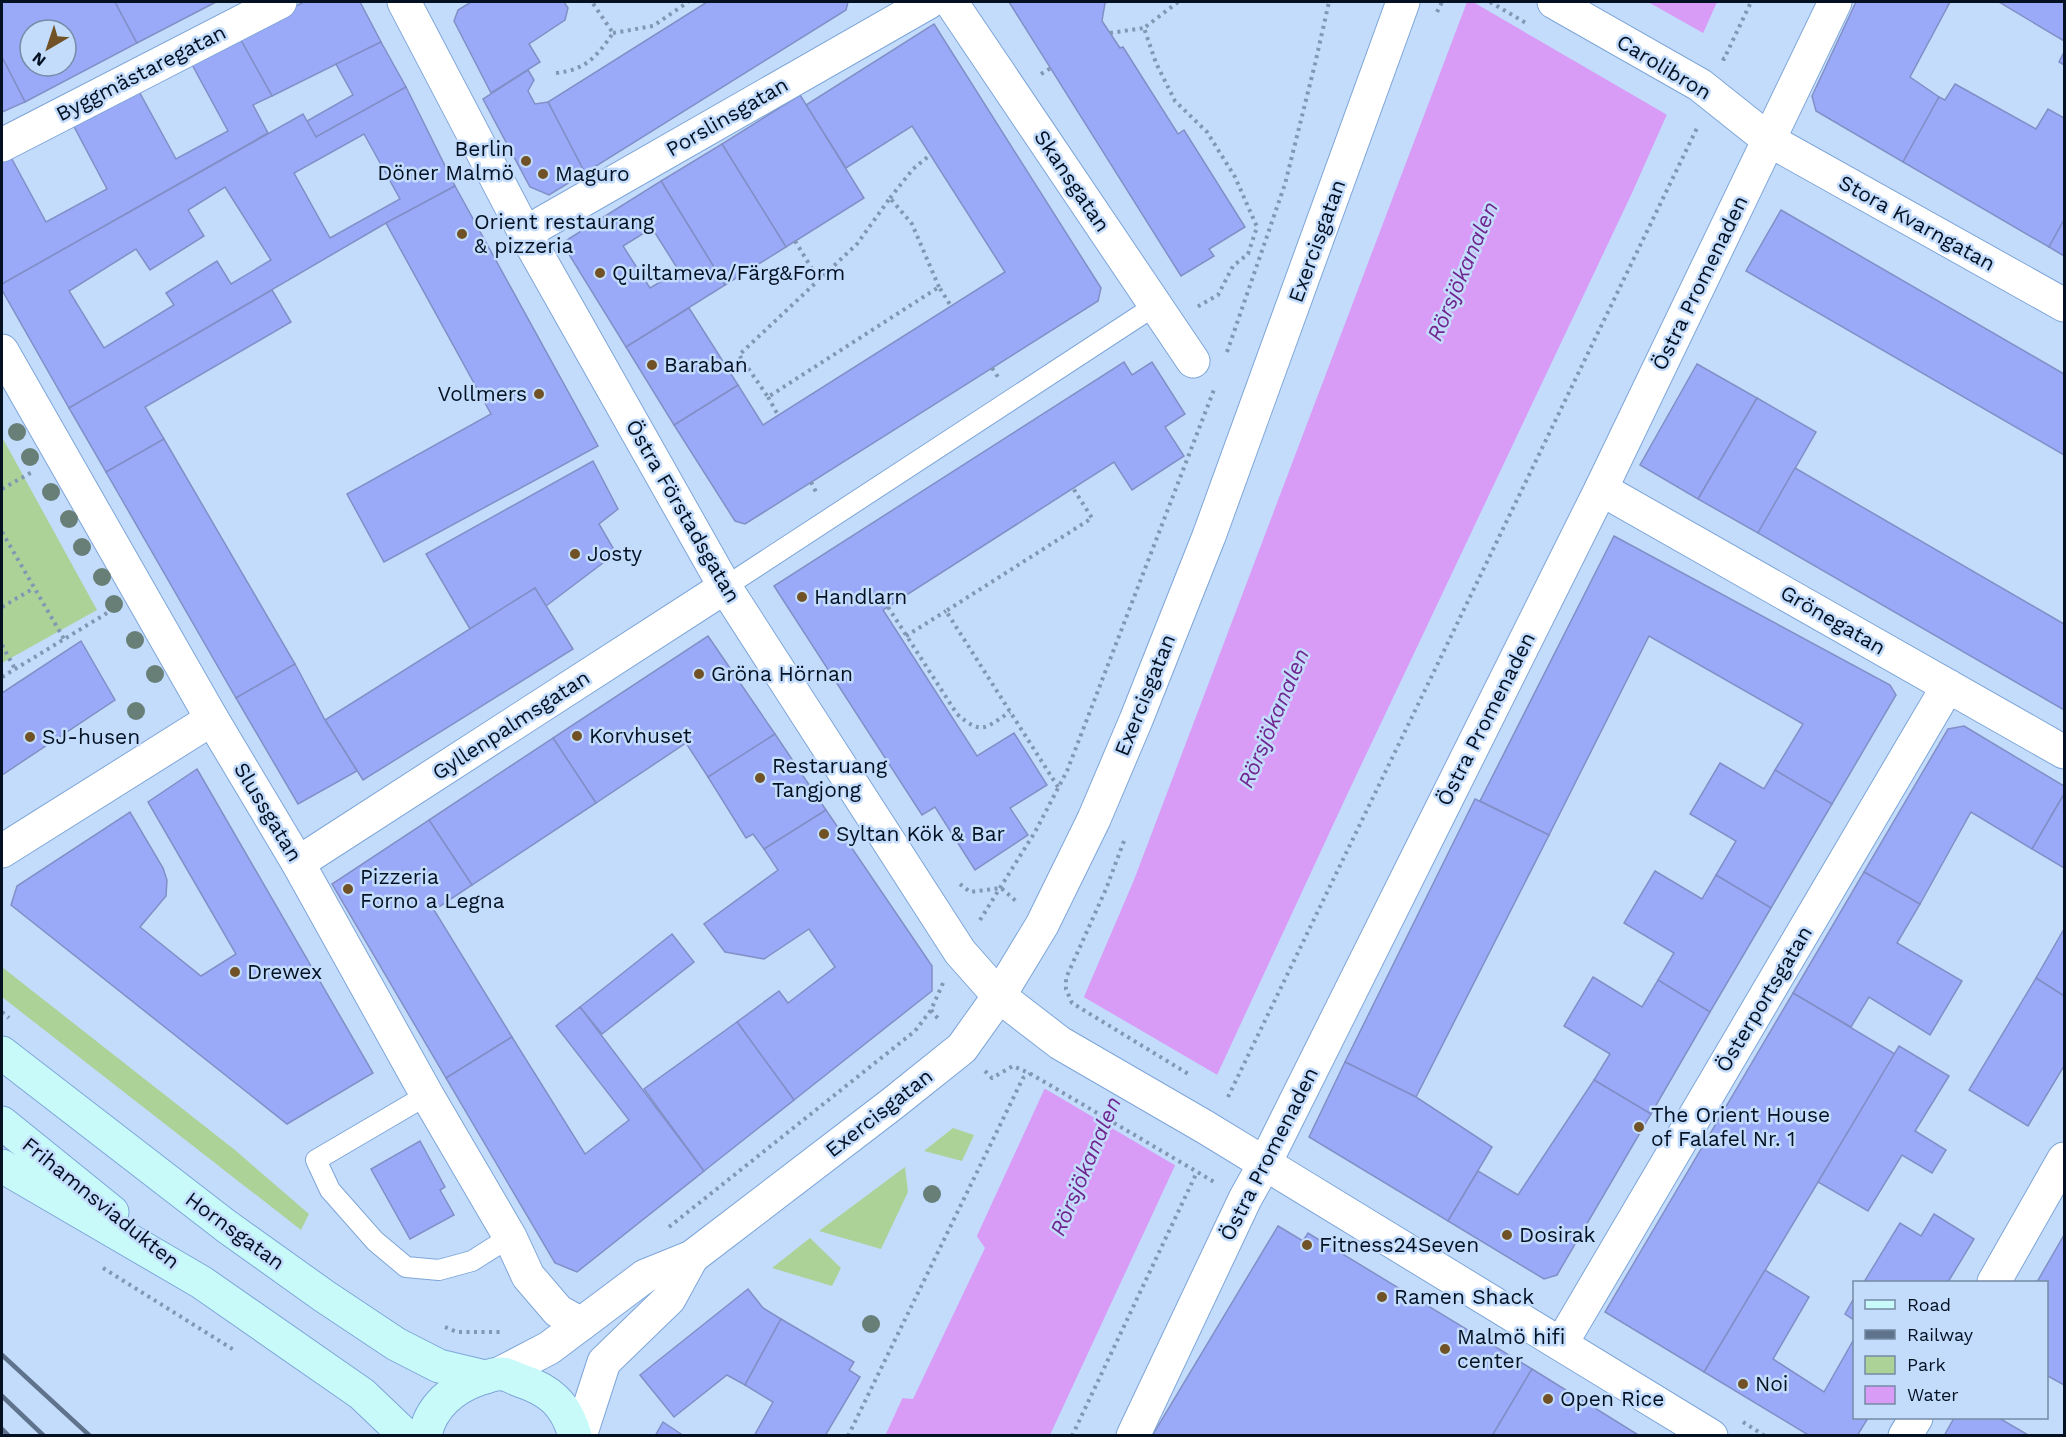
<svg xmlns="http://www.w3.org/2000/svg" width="2066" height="1437" font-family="'Work Sans',sans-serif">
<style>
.green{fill:#add298}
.water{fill:#d89bf6}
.pier{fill:#c3dcfc}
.building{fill:#9aaaf8;stroke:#828fc7;stroke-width:1.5;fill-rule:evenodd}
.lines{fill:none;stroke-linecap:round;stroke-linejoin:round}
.lane-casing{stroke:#7ea6d8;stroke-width:22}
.street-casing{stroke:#7ea6d8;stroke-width:35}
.secondary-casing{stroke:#7ea6d8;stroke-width:35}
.path{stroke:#8297b2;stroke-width:4;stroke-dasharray:3 4.5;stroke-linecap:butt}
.lane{stroke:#fff;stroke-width:20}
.street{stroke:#fff;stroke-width:33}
.secondary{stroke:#c8fafa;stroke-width:33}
.rail{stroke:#60738c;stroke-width:4.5}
.tree{fill:#687f78}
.poi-dot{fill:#705226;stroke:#c3dcfc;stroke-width:2}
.labels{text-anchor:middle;stroke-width:5;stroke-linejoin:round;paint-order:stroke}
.street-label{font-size:21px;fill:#031123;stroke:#c3dcfc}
.poi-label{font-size:21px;fill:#031123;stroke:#c3dcfc;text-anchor:start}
.water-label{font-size:22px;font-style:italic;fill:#6f248e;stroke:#c3dcfc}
</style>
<rect width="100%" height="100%" fill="#c3dcfc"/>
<g class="green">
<polygon points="2,437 97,610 2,663"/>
<polygon points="2,967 235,1150 309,1214 301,1230 2,997"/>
<polygon points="953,1128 974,1135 962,1161 924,1151"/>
<polygon points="905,1167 908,1192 881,1249 819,1231"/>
<polygon points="810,1238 841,1268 832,1286 772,1268"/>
</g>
<polygon class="water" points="1467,2 1717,2 1632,193 1346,797 1050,1435 885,1436 1044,1090 1134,880"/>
<g class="pier">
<polygon points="1473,2 1648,2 1705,34 1669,116"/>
<polygon points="1082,996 1221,1077 1178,1167 1042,1087"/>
<polygon points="974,1232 985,1248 913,1399 900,1398 896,1404"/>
</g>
<g class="building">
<path d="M2,2H115L137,43L25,102L2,57ZM30,30H66V66H30Z"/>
<polygon points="115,2 216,2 137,43"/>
<polygon points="304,2 360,2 381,42 272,96 238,35"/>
<polygon points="471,2 564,2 568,8 565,20 529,44 540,62 491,93 454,21 458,10"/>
<polygon points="707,2 848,2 846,10 585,173 548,102"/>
<polygon points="1009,2 1108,2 1105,3 1102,21 1120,48 1123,47 1178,134 1184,130 1245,227 1209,249 1214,256 1181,276"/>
<polygon points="1856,2 1950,2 1910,77 1939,97 1903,162 1816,111 1812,96"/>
<polygon points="1999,2 2064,2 2064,41"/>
<polygon points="934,24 1101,288 1098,301 745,524 735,521 674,425 738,385 763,425 1005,272 912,126 846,168 806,105"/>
<polygon points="238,35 272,96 253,105 268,133 2,284 2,153 7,150 46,222 107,189 70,119 136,86 176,159 228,131 189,59"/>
<polygon points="381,42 406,87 316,137 307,121 353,95 336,64"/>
<polygon points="2064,52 2064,65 2059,62"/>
<polygon points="2,57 25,102 2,112"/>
<polygon points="528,70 534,80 528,91 535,104 548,102 585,173 549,195 530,187 483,99"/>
<polygon points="1955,84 2036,129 2048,109 2064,118 2064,220 2049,247 1903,162 1939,97 1945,100"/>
<path d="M406,87L455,186L386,223L69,408L2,290V284L303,114L316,137ZM364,134L400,199L330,238L294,173ZM225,187L271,260L231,284L217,261L166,293L174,305L104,348L69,291L136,249L150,270L204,236L188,210Z"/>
<polygon points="800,95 864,198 786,247 722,144"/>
<polygon points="722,144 786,247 725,285 661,181"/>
<path d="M661,181L725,285L626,347L562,243ZM652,228L679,271L650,288L623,246Z"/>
<polygon points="455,186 598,446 384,562 347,494 491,414 386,223"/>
<polygon points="1781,210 2064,374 2064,455 1746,271"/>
<polygon points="2064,220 2064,256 2049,247"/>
<polygon points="272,290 291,322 145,407 164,439 106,472 69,408"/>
<polygon points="689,308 738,385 674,425 626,347"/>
<polygon points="1124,362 1132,375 1152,362 1185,414 1165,427 1184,456 1132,490 1114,462 883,610 977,756 1014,733 1047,785 1010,808 1028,835 975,870 935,807 922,815 774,586"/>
<polygon points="1697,364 1757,398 1698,499 1640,465"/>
<polygon points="1757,398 1816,432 1758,533 1698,499"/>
<polygon points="164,439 295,664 236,698 106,472"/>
<polygon points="593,461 618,509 599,524 616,553 546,606 535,588 470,629 426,554"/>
<polygon points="1795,468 2064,624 2064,710 1758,533"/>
<polygon points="1614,536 1890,685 1896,695 1832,804 1775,770 1803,724 1649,636 1549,835 1480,801"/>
<polygon points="535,588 573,649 363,780 325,720"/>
<polygon points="708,636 775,734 708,777 686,743 596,803 553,738"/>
<polygon points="81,641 115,700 2,775 2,693"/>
<polygon points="295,664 325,720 357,771 298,804 236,698"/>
<polygon points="1964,726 2064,786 2064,794 2032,849 1971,812 1920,904 1864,872 1948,729"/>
<polygon points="775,734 826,810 764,849 753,834 746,838 708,777"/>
<polygon points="553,738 596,803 472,885 429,820"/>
<polygon points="1720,763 1764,789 1775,770 1832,804 1771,908 1716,875 1736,841 1690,814"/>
<polygon points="197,769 373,1073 287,1124 11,905 17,886 130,812 163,868 167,880 166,896 140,927 201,976 236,954 148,802"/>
<polygon points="2064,794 2064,868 2032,849"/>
<polygon points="1475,799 1549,835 1416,1097 1345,1062"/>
<polygon points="826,810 932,966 932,991 794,1100 737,1022 779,991 788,1003 835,967 809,929 764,959 725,952 704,924 778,870 764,849"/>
<polygon points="429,820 472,885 434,910 512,1037 446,1078 332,884"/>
<polygon points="1655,871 1702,899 1716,875 1771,908 1710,1012 1658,980 1674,953 1624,923"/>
<polygon points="1864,872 1920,904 1897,943 1962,981 1930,1035 1869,997 1851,1027 1793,993"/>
<polygon points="2064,929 2064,996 2036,978"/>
<polygon points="672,934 694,962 602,1034 580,1007"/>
<polygon points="1593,977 1642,1007 1658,980 1710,1012 1651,1114 1594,1080 1610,1054 1564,1026"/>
<polygon points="2036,978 2064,996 2064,1066 2028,1126 1969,1090"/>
<polygon points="1793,993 1895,1054 1704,1372 1605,1312"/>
<polygon points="580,1007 704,1171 577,1272 555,1263 446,1078 512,1037 585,1154 629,1120 556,1026"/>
<polygon points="737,1022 794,1100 704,1171 644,1089"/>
<polygon points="1899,1046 1949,1076 1915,1131 1946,1150 1932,1173 1902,1155 1868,1211 1818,1182"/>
<polygon points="1345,1062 1416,1097 1492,1147 1448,1221 1309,1137"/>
<polygon points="1594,1080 1651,1114 1557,1275 1544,1279 1448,1221 1478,1171 1518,1195"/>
<polygon points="420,1141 445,1187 440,1190 454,1215 410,1239 371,1169"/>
<polygon points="1934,1214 1974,1239 1948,1282 1864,1282 1900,1223 1921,1236"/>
<polygon points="1278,1226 1303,1241 1308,1233 1532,1369 1492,1436 1152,1436"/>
<polygon points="2064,1235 2064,1385 2046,1375 2046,1282 2037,1282"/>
<polygon points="1765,1270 1809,1297 1773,1359 1824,1392 1854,1339 1854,1418 1868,1418 1857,1436 1810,1436 1704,1372"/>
<polygon points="748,1289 763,1308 781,1319 745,1385 727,1375 674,1417 640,1375"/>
<polygon points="1854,1298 1854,1320 1845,1314"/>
<polygon points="781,1319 854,1362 849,1370 860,1377 825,1436 754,1436 773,1402 745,1385"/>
<polygon points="1532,1369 1640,1436 1492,1436"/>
<polygon points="1954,1418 1999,1418 2030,1436 1944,1436"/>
<polygon points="663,1422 684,1436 655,1436"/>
</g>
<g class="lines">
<g class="lane-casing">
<g id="lane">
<polyline points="725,587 1156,305"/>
<polyline points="427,1095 316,1160 330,1190 375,1241 406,1267 439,1270 472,1261 510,1237"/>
</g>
</g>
<g class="street-casing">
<g id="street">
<polyline points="404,2 525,233 725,587 960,952 999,996 1060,1043 1205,1127 1711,1436"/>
<polyline points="951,2 1193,361"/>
<polyline points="1554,2 1700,85 1769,140 2064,305"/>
<polyline points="2,145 280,2"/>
<polyline points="525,233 929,2"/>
<polyline points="2,351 212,719 298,863 427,1095 510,1237 528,1276 558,1311 581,1324"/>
<polyline points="1601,489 2064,752"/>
<polyline points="2,851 212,719"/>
<polyline points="298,863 725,587"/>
<polyline points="1994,1282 2064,1159"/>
<polyline points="1561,1344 1948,686"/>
<polyline points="501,1373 549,1348 645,1276 692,1257 892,1104 962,1048 999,996 1042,925 1094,819 1136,720 1209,536 1403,2"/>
<polyline points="580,1436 604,1362 669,1299 692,1257"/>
<polyline points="1133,1436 1245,1199 1265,1163 1601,489 1835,2"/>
<polyline points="1905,1436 1916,1418"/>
</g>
</g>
<g class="secondary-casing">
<g id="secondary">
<polyline points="2,1053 226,1226 324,1296 396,1344 439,1366 485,1377"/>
<polyline points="2,1123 112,1212"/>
<polyline points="2,1166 201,1282 362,1394 406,1436"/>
<path d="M425,1436C430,1407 453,1388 479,1379C486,1377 495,1373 502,1374C507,1374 514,1378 519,1380C550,1390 566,1404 575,1436"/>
</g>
</g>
<g class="path">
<polyline points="1178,2 1144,28 1156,63 1175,101 1207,132 1235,177 1257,227 1248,254 1233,266 1218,295 1197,307"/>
<polyline points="1490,2 1526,23"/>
<polyline points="1437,12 1442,2"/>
<polyline points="613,33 653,26 688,2"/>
<polyline points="1110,33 1144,28"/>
<polyline points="1722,58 1724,59 1751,2"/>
<path d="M556,73C586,70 597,56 613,33L592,2"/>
<polyline points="1041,74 1051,68"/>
<polyline points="890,198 913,169 930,155"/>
<polyline points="795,241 819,280"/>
<polyline points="939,287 912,224 890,198 857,244 739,355 768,397 939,287 951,306"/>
<polyline points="1227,352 1285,184 1315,64 1329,2"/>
<polyline points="992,368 998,377"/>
<polyline points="768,397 778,415"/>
<polyline points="811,482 817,494"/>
<polyline points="2,489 32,472"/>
<polyline points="2,532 64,639"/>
<polyline points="2,607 34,588"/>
<path d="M888,607L957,714C982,736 985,728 1010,712"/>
<polyline points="906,636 946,611"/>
<polyline points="2,645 15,669"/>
<polyline points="2,677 112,610"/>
<polyline points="1058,787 946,611 1092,518 1073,488"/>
<polyline points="1124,841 1106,889 1066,978 1066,989 1072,1003 1190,1075"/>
<polyline points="960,884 970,892 1001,888 1016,901"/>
<polyline points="980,920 1035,832 1067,771 1215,387"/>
<polyline points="931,1010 940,1021"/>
<polyline points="2,1012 9,1018"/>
<polyline points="985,1071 992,1078 1013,1066 1031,1074 1216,1183"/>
<polyline points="1228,1097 1698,126"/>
<polyline points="669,1227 915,1031 931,1010 943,983"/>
<polyline points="103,1268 234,1350"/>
<polyline points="445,1327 457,1332 502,1332"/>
<polyline points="1743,1422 1765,1436"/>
<polyline points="848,1436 1023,1078 1030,1074"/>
<polyline points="1072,1436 1197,1172"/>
</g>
<use href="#lane" class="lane"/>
<use href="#street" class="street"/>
<use href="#secondary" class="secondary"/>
<g class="rail">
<polyline points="2,1355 90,1436"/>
<polyline points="2,1396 44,1436"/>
<polyline points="2,1429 9,1436"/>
</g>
</g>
<g class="tree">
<circle cx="17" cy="432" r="9"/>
<circle cx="30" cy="457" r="9"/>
<circle cx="51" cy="492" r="9"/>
<circle cx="69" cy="519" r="9"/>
<circle cx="82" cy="547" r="9"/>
<circle cx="102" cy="577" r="9"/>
<circle cx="114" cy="604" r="9"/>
<circle cx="135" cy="640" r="9"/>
<circle cx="155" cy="674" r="9"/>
<circle cx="136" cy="711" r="9"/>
<circle cx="932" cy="1194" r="9"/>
<circle cx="871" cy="1324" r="9"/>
</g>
<g class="poi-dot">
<circle cx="526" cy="161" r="6"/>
<circle cx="543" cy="174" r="6"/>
<circle cx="462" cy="234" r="6"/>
<circle cx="600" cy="273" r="6"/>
<circle cx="652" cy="365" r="6"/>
<circle cx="539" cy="394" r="6"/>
<circle cx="575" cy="554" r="6"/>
<circle cx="802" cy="597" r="6"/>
<circle cx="699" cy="674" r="6"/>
<circle cx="577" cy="736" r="6"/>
<circle cx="30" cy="737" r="6"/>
<circle cx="760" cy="778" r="6"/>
<circle cx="824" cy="834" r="6"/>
<circle cx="348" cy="889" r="6"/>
<circle cx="235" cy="972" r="6"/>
<circle cx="1639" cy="1127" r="6"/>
<circle cx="1507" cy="1235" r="6"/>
<circle cx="1307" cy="1245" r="6"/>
<circle cx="1382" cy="1297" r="6"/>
<circle cx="1445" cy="1349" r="6"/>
<circle cx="1743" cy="1384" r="6"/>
<circle cx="1548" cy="1399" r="6"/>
</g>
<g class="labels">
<g class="street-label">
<text transform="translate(1664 67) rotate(31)" y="7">Carolibron</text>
<text transform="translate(141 73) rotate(-27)" y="7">Byggmästaregatan</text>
<text transform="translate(727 117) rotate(-30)" y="7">Porslinsgatan</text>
<text transform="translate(1072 181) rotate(56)" y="7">Skansgatan</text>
<text transform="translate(1917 223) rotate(29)" y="7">Stora Kvarngatan</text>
<text transform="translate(1317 241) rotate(-70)" y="7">Exercisgatan</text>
<text transform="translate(1700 283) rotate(-64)" y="7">Östra Promenaden</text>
<text transform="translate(683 511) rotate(60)" y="7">Östra Förstadsgatan</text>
<text transform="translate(1833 620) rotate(30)" y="7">Grönegatan</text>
<text transform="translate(1145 695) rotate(-68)" y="7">Exercisgatan</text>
<text transform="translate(1486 719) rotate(-63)" y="7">Östra Promenaden</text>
<text transform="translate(511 725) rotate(-33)" y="7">Gyllenpalmsgatan</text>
<text transform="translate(268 812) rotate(59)" y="7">Slussgatan</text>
<text transform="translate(1764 999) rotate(-59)" y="7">Österportsgatan</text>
<text transform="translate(879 1113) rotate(-38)" y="7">Exercisgatan</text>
<text transform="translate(1269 1154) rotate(-63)" y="7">Östra Promenaden</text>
<text transform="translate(101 1203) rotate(39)" y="7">Frihamnsviadukten</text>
<text transform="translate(235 1231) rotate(36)" y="7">Hornsgatan</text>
</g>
<g class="poi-label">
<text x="514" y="156" text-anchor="end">Berlin<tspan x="514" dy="24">Döner Malmö</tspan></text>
<text x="555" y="181">Maguro</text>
<text x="474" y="229">Orient restaurang<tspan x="474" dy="24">&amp; pizzeria</tspan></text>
<text x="612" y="280">Quiltameva/Färg&amp;Form</text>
<text x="664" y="372">Baraban</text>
<text x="527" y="401" text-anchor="end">Vollmers</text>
<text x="587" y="561">Josty</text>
<text x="814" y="604">Handlarn</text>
<text x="711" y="681">Gröna Hörnan</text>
<text x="589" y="743">Korvhuset</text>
<text x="42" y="744">SJ-husen</text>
<text x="772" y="773">Restaruang<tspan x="772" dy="24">Tangjong</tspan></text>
<text x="836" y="841">Syltan Kök &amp; Bar</text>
<text x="360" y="884">Pizzeria<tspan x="360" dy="24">Forno a Legna</tspan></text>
<text x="247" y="979">Drewex</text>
<text x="1651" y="1122">The Orient House<tspan x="1651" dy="24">of Falafel Nr. 1</tspan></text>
<text x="1519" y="1242">Dosirak</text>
<text x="1319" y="1252">Fitness24Seven</text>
<text x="1394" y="1304">Ramen Shack</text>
<text x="1457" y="1344">Malmö hifi<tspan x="1457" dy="24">center</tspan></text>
<text x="1755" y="1391">Noi</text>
<text x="1560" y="1406">Open Rice</text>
</g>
<g class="water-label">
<text transform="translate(1462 271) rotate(-67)" y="8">Rörsjökanalen</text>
<text transform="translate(1273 718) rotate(-67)" y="8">Rörsjökanalen</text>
<text transform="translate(1085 1166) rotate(-67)" y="8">Rörsjökanalen</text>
</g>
</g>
<rect width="2066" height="1437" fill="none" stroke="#031123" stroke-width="6"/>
<rect x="1853" y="1281" width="195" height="138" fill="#c3dcfc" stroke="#768ba5" stroke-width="1.5"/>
<rect x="1865" y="1300" width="30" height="9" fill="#c8fafa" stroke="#768ba5" stroke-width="1.5"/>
<text x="1907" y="1311" font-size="18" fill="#031123">Road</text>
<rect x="1865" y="1330" width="30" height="9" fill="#60738c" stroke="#768ba5" stroke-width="1.5"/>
<text x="1907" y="1341" font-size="18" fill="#031123">Railway</text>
<rect x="1865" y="1356" width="30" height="18" fill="#add298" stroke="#768ba5" stroke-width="1.5"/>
<text x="1907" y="1371" font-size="18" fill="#031123">Park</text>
<rect x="1865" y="1386" width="30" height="18" fill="#d89bf6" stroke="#768ba5" stroke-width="1.5"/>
<text x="1907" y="1401" font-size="18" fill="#031123">Water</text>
<g transform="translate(48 48) rotate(219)"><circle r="28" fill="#c3dcfc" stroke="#768ba5" stroke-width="1.5"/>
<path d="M0-4.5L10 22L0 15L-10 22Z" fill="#705226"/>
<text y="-9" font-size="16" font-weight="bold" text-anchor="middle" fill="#031123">N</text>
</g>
</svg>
